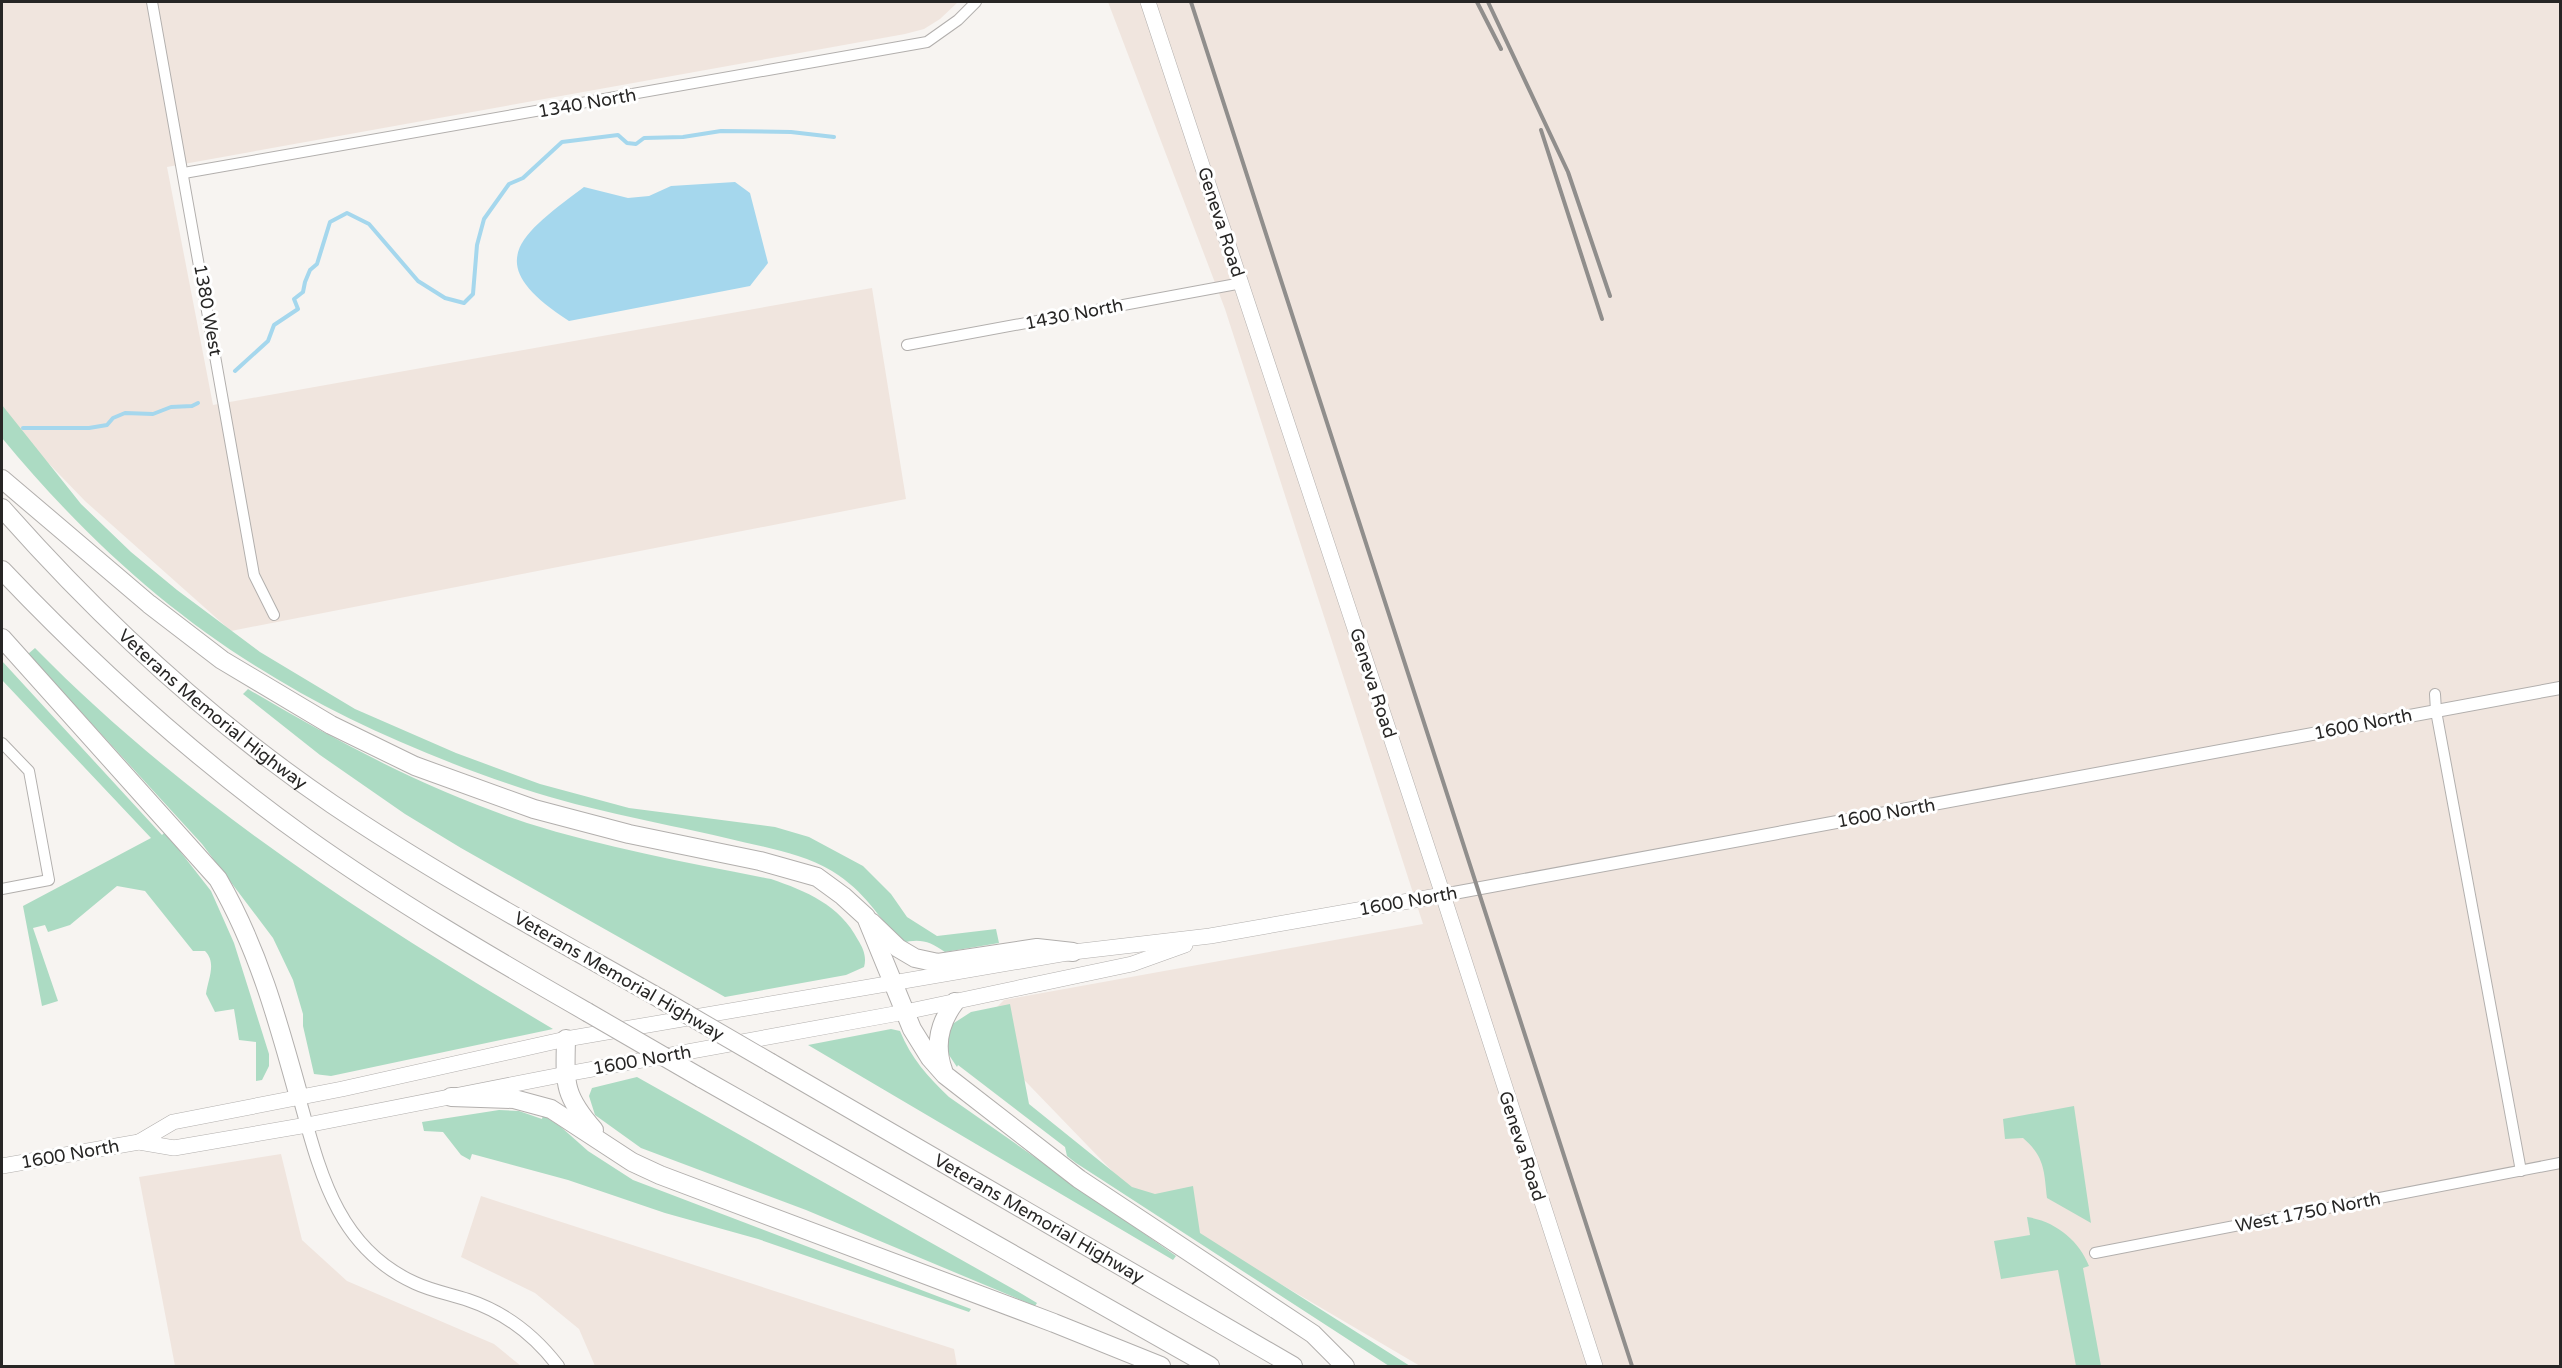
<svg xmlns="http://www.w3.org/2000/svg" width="2562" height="1368" font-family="'Varela Round',sans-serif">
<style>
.built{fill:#f0e5de}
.green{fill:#acdbc3}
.water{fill:#a5d7ed}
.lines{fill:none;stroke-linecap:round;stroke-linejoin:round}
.stream{stroke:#a5d7ed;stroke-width:4}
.minor-casing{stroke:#b2afad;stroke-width:12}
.tertiary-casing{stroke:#b2afad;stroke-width:14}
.secondary-casing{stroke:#b2afad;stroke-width:16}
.motorway-casing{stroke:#b2afad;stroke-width:20}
.minor{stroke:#fff;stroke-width:10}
.tertiary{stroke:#fff;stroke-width:12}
.secondary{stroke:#fff;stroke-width:15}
.motorway{stroke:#fff;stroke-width:18}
.rail{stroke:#908e8c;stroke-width:4}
.motorway-bridge-casing{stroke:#b2afad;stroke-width:20;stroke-linecap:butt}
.motorway-bridge{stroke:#fff;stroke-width:18}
.labels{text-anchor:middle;stroke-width:6;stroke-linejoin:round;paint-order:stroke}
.street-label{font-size:18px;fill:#272625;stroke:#fff}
</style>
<rect width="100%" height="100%" fill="#f7f4f1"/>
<g class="built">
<polygon points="2,2 958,2 940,19 924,29 905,34 167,167 213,405 872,288 906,499 231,631 85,501 2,415"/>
<polygon points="1108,2 2560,2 2560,1366 1420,1366 1143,1203 975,1029 1004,1000 1423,924 1225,309"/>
<polygon points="281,1154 302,1240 347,1281 494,1344 521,1366 175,1366 139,1177"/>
<polygon points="481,1196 954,1349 957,1366 595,1366 579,1329 535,1293 461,1257"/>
</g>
<g class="green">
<path d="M2,405L81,504L131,552L177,590L260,652L355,709L456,753L540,784L629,808L775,827L809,837L863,866L891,894L907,917L937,936L996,929L999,943L945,952C930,941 919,938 902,943C877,916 866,892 832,871C800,852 762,847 726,838C653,821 580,809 509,784C294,710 147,613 2,438Z"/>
<path d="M35,648C187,803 368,919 553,1029L331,1076L314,1074L303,1026V1014L293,980L273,938L202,844L28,654Z"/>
<path d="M2,661L162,835L165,832L211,891L234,943L269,1054V1066L262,1080L256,1081V1042L239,1040L234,1009L215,1012L206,994C208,979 217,963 205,951H193L145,891L117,886L70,925L48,932L45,925L33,928L58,1001L42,1006L23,906L151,838L2,680Z"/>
<path d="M248,689C337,742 428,790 527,823C606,848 689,863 771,879C806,891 840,905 858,940C863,948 867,957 864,967L846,975L725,997L461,848L405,814L320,755L243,694Z"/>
<polygon points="1010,1004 1029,1104 1132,1187 1155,1194 1193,1186 1200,1233 1410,1366 1389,1366 1076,1163 1067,1156 1065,1147 958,1065 957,1067 945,1049 950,1021 954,1023 971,1012"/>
<path d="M891,1029L900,1031C911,1058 928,1077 949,1097L1176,1256L1173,1260L808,1045Z"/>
<polygon points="637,1077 1022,1294 1037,1303 1035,1306 806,1210 641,1148 595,1115 589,1096 592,1088"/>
<path d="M2074,1106L2091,1223L2047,1198C2044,1171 2045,1157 2023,1138L2005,1139L2003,1119Z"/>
<polygon points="499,1110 519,1111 542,1119 543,1115 561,1127 588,1151 633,1180 971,1309 969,1312 758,1239 665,1213 568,1180 472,1154 470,1160 461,1155 443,1132 424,1131 422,1122"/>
<path d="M2027,1217C2055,1221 2079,1240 2089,1266L2083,1268L2101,1366H2076L2058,1270L2001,1279L1994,1241L2030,1235Z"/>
</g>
<path class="water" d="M735,182L750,193L768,263L750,286L569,321C481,264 517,237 584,187L628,198L649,196L671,186Z"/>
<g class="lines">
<g class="stream">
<polyline points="235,371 268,341 274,325 298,309 294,299 303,292 305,282 310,270 317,264 330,222 347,213 369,224 418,281 445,298 464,303 473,294 477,245 484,219 509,184 523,178 562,142 618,135 627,143 636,144 644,138 683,137 721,131 791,132 834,137"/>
<polyline points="23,428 89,428 107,425 113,418 125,413 153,414 171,407 192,406 198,403"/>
</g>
<g class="minor-casing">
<g id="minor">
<polyline points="152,2 254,575 274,615"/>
<polyline points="184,173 927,42 958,20 976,2"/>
<polyline points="907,345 1242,283"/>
<polyline points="2435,694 2436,711 2521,1171"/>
<polyline points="2,743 29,771 49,880 2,889"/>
<polyline points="2095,1253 2560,1163"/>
</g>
</g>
<g class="tertiary-casing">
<g id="tertiary">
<polyline points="1443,895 2560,688"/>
<path d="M299,1097C320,1172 337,1248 415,1283C432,1291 450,1294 468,1300C504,1312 535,1336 558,1366"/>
</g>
</g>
<g class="secondary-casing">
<g id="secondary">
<polyline points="1148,2 1443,895 1595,1366"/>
<polyline points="139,1142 173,1122 342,1089 566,1039 1073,952 1210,936 1443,895"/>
<polyline points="2,1166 139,1142 174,1148 307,1125 566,1074 905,1012 1132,964 1185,945"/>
</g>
</g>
<g class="motorway-casing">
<g id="motorway">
<polyline points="2,479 149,604 222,660 331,725 415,766 534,809 629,834 760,861 817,877 843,896 866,917 912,1029 930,1058 945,1075 1079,1179 1313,1334 1345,1366"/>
<path id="s1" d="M2,508C99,618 210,721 332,804C437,875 548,935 659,998"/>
<path d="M2,570C95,668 195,758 305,837C395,901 491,957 587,1012"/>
<path d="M2,638L218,879C258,948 278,1021 299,1097"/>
<polyline points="871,922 898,948 915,958 938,963 1037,948 1073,952"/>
<path d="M566,1039C565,1083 563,1095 594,1130"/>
<path id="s2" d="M771,1063L1293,1366"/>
<path d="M943,1070C934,1045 939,1023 955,1002"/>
<polyline points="701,1078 1210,1366"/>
<polyline points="451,1097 514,1099 551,1109 632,1162 660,1175 1054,1323 1161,1366"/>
</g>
</g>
<use href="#minor" class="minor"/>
<use href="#tertiary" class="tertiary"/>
<use href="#secondary" class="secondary"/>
<use href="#motorway" class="motorway"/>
<g class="rail">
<polyline points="1191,2 1632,1366"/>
<polyline points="1477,2 1501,49"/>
<polyline points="1488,2 1568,172 1610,296"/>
<polyline points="1541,130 1602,319"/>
</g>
<g class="motorway-bridge-casing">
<g id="motorway-bridge">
<polyline points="659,998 771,1063"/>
<polyline points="587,1012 701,1078"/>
</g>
</g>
<use href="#motorway-bridge" class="motorway-bridge"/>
</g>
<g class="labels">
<g class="street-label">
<text transform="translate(587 103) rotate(-10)" y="6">1340 North</text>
<text transform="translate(1221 222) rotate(72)" y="6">Geneva Road</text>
<text transform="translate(208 310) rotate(80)" y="6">1380 West</text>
<text transform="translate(1074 314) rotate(-11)" y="6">1430 North</text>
<text transform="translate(1373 683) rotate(72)" y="6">Geneva Road</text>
<text dy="6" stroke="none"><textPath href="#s1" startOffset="292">Veterans Memorial Highway</textPath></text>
<text transform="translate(2363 724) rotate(-11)" y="6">1600 North</text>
<text transform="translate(1886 813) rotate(-10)" y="6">1600 North</text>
<text transform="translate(1408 901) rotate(-10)" y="6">1600 North</text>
<text transform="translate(619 976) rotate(30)" y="6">Veterans Memorial Highway</text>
<text transform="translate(642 1060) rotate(-10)" y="6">1600 North</text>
<text transform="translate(1522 1146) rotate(72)" y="6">Geneva Road</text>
<text transform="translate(70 1154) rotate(-10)" y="6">1600 North</text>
<text transform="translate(2308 1212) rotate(-11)" y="6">West 1750 North</text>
<text dy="6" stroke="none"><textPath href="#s2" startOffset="310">Veterans Memorial Highway</textPath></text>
</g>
</g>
<rect width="2562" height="1368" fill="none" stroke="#272625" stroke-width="6"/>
</svg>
